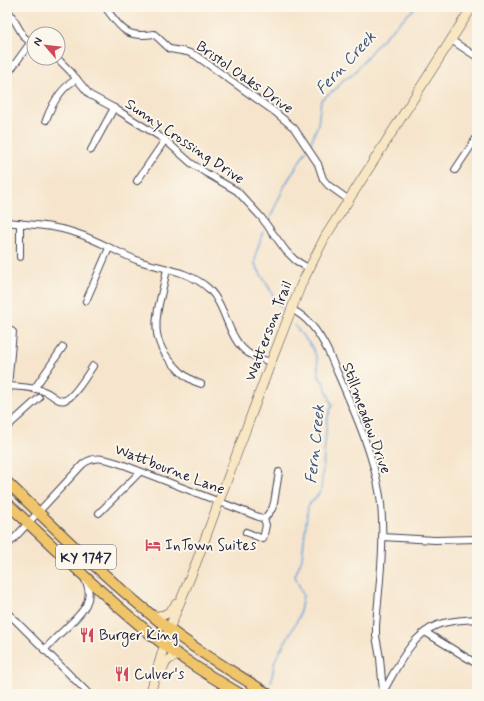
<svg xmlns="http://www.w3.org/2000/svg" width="484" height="701" font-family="Mynerve,sans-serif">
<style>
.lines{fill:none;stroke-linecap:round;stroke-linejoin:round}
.stream{stroke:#6ba2d9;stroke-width:1.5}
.street-casing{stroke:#423f51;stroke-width:8}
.secondary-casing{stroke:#423f51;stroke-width:10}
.primary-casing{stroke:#423f51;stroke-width:12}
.street{stroke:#fff;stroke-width:6}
.secondary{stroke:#f9e7c3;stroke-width:9}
.primary{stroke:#f0c469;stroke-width:10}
.labels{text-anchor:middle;stroke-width:4;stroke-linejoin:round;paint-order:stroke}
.shield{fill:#fbf7ec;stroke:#636270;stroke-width:1}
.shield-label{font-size:14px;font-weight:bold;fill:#22223b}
.street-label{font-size:15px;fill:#22223b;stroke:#fbf7ec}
.poi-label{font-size:15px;fill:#22223b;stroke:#fbf7ec;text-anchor:start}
.water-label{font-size:16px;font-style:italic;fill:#3f557a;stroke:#fbf7ec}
</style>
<rect width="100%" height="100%" fill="#fbf7ec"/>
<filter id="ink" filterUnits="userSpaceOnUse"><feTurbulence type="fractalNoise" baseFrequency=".025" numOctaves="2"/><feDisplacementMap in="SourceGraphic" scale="8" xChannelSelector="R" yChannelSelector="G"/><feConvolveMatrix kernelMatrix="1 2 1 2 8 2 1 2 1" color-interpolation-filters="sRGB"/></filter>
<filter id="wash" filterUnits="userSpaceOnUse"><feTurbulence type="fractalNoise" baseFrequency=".012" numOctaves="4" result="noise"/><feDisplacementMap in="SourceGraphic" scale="16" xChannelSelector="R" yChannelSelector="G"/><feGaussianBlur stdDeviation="0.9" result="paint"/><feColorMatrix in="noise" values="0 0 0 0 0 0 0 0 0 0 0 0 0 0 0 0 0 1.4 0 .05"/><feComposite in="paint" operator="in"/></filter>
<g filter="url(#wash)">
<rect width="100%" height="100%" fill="#f6e5cc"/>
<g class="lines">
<g class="stream">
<path d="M310,145L318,124L321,100L337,88L344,79C352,78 357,69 362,63C378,42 396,25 416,7"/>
<polyline points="270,218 285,185 306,151"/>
<polyline points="263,232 256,253 255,264 282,310"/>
<polyline points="271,682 275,660 299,617 303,595 295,576 302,558 308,506 321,491 327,420 332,405 324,383 319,377 317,358 312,347 294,325"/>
</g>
</g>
</g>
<g filter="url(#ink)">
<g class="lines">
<g class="street-casing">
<g id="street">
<path d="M105,7C120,27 125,39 154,34L170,49L187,52L195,55L275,112L294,128L318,164L323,179L328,185L349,200"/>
<polyline points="7,8 24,37 34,45"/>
<polyline points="451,40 477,57"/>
<polyline points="57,58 70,71 90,95 114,108 165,140 191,163 206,173 237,191 261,217 286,251 295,260 308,268"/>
<polyline points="7,75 30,43"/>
<path d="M46,120C52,104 61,87 77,79"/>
<polyline points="91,150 114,108"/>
<polyline points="455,170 477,137"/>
<polyline points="137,181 165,140"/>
<path d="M7,222C31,225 53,225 76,233C98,240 118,253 139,261C163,269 190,271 209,289C227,307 227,338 248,353C255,357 263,360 271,362"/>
<polyline points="20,257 20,223"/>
<path d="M167,269C160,308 143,335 176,367C183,375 191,381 201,384"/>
<polyline points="86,301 109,248"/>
<path d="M292,310C309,317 320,335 328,351C348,398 372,446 380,496C386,538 379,585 376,626V636L380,658L383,692L381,694"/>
<polyline points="7,328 13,332 7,397"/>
<path d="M9,386C20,387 35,387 46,392C52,394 58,403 65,400C74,397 87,375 93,366"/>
<polyline points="34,389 63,347"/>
<polyline points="7,427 39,398"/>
<polyline points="99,513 140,472"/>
<polyline points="246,532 263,539 266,525 264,519 272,509 274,503 279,472"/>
<polyline points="382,537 435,540 477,539"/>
<path d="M7,546L83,464C97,454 109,460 124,465L264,519"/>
<polyline points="7,612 89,694"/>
<polyline points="425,632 477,664"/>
<path d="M44,650C51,643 57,636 64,630C78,616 97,602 85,580"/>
<path d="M383,692C397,668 410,636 437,625C449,620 464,620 477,619"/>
</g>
</g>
<g class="secondary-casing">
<g id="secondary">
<path d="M154,616C165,616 170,613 176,604"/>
<path d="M161,673C166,661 167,658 180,655"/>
<polyline points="150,694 169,629 196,563 271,362 301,285 325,237 472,7"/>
</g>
</g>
<g class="primary-casing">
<g id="primary">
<path d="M7,482C59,532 111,584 169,629C200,653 235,673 268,694"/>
<path d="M7,503C55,548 102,595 153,636C180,658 210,676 240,694"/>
</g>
</g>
<use href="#street" class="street"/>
<use href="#secondary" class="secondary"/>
<use href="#primary" class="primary"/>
</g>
</g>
<defs>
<g id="hotel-bare" transform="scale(1.2)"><path d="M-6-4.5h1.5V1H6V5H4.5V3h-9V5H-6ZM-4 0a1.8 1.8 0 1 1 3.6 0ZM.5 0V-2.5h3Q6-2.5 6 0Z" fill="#d1495b" stroke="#fbf7ec" stroke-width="2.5" paint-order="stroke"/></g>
<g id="restaurant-bare" transform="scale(1.2)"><path d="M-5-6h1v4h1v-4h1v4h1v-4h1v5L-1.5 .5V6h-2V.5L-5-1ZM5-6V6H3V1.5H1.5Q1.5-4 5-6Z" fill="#d1495b" stroke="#fbf7ec" stroke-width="2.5" paint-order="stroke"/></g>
</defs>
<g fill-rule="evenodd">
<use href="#hotel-bare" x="153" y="545"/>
<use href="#restaurant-bare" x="87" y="635"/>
<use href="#restaurant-bare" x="122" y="674"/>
</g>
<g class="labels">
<rect class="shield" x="56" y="545" width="60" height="24" rx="3"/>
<g class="shield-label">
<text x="86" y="562">KY 1747</text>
</g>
<g class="street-label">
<text transform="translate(245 77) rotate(35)" y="5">Bristol Oaks Drive</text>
<text transform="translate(185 141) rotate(34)" y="5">Sunny Crossing Drive</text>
<text transform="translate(268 331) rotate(-69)" y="5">Watterson Trail</text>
<text transform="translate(367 418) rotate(70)" y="5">Stillmeadow Drive</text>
<text transform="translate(170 469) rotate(21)" y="5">Wattbourne Lane</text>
</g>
<g class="poi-label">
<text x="165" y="550">InTown Suites</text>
<text x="99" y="640">Burger King</text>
<text x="134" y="679">Culver's</text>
</g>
<g class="water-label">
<text transform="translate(345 62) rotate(-47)" y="6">Fern Creek</text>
<text transform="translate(314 444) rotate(-84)" y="6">Fern Creek</text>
</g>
</g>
<rect width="484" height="701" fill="none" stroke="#fbf7ec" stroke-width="24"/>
<g transform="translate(46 46) rotate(298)"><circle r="19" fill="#fbf7ec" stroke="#a4a2a5"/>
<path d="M0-3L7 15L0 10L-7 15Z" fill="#d1495b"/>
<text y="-6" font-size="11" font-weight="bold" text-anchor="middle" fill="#22223b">N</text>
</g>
</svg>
